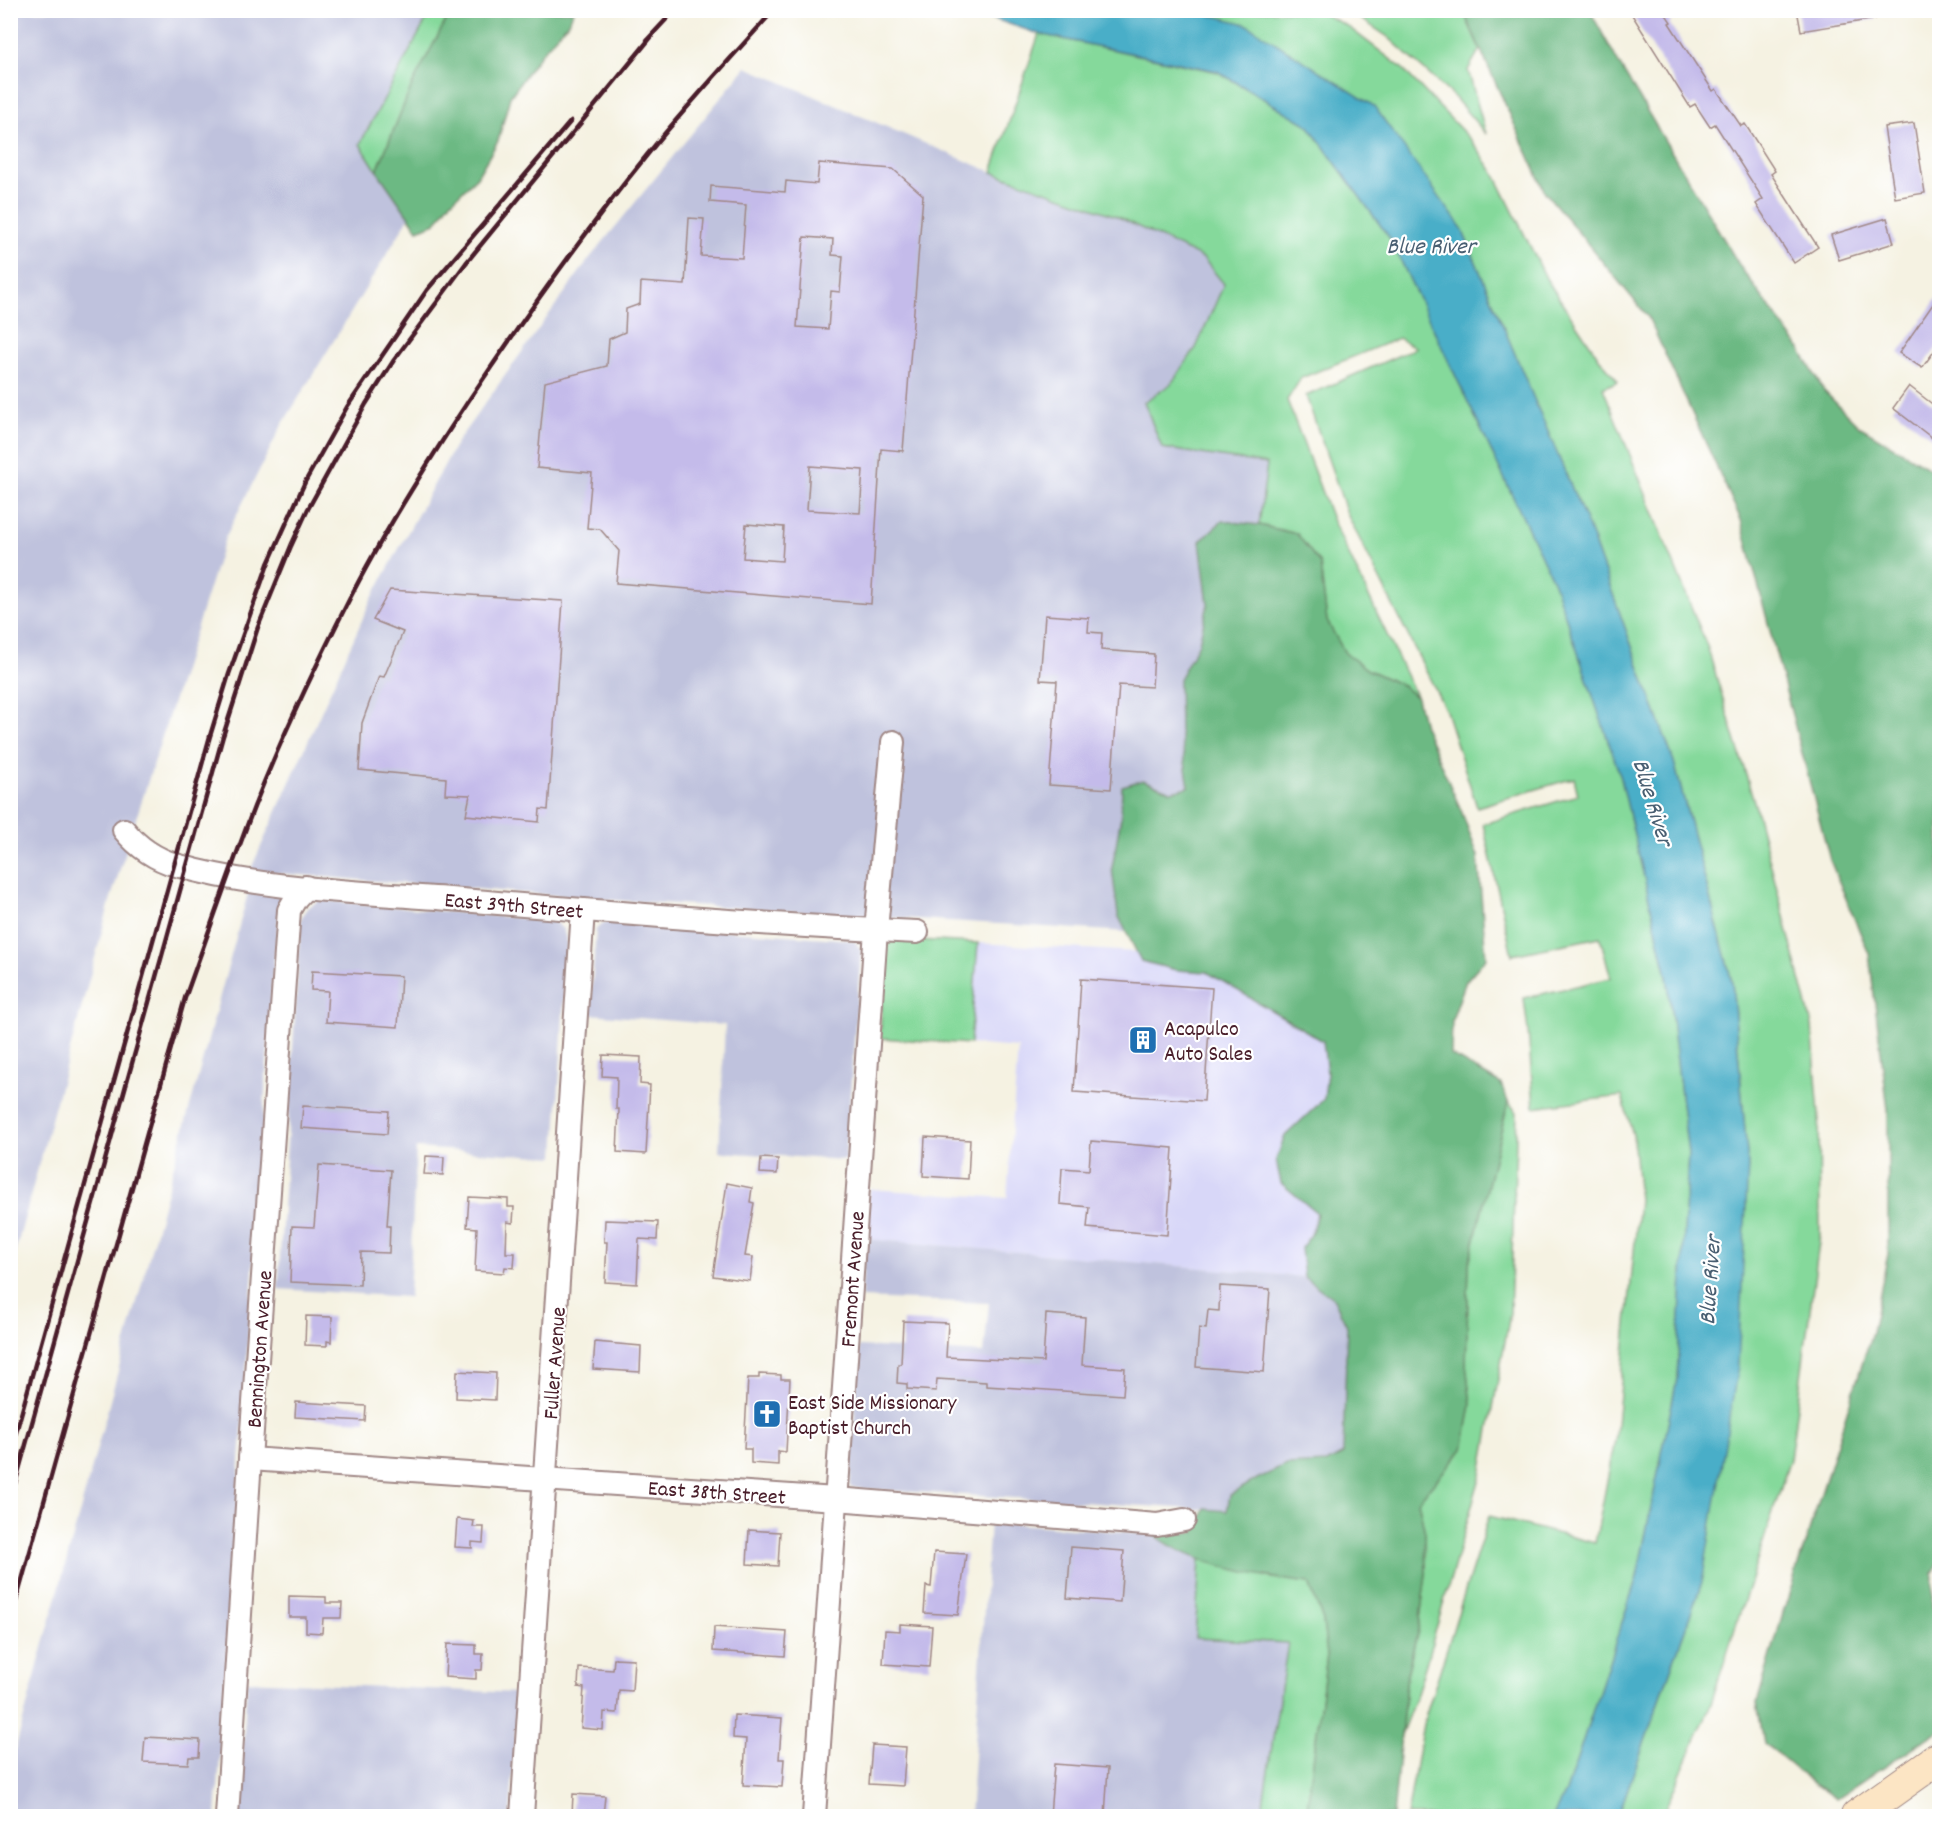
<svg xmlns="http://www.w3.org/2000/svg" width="1950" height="1827" font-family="Dekko,sans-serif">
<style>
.built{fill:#d8d7f8}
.industrial{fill:#bfc2dd}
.green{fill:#85d99b;stroke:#687c63;stroke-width:1.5}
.forest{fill:#6cb983;stroke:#5b6c57;stroke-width:1.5}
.water{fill:#48aec8;stroke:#49667a;stroke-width:1.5}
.building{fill:#c4bbea;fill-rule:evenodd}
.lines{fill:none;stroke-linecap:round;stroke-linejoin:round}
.street-casing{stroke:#a08886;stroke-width:26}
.secondary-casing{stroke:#a08886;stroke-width:34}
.street{stroke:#fff;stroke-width:22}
.secondary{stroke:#fce5c4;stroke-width:32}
.rail{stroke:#4a1f2b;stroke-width:4.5}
.labels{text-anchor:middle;stroke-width:4.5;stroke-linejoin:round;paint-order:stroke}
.street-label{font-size:22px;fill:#4a1f2b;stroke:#fff}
.poi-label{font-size:22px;fill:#4a1f2b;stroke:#fff;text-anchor:start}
.water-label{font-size:24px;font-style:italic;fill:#495f72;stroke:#fff}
</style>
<rect width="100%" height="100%" fill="#fff"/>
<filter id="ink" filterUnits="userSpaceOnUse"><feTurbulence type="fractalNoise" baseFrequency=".0167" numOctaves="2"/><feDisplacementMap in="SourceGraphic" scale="12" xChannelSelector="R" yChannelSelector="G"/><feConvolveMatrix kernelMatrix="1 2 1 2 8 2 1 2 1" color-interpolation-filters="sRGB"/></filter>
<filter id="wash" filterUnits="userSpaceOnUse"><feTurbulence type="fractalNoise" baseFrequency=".008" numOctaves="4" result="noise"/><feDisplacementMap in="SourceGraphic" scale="24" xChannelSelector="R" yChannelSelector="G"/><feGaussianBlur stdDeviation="1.35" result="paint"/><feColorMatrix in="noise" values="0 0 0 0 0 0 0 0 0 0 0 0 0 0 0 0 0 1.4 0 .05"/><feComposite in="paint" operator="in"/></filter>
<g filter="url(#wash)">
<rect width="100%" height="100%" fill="#f5f2e2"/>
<polygon class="built" points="978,943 1137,952 1142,961 1176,970 1207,972 1323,1041 1327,1073 1324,1099 1285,1136 1281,1184 1317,1213 1311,1235 1301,1248 1304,1277 865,1239 870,1189 1007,1198 1018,1048 970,1044"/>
<g class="industrial">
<polygon points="11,11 431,11 360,144 409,218 282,425 225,538 111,898 11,1268"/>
<polygon points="746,67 992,172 1116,216 1203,258 1224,284 1196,348 1171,384 1162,448 1267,464 1259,525 1222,521 1203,571 1208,604 1199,643 1179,679 1180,731 1189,787 1171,791 1143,780 1122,786 1121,817 1112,868 1118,915 1126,932 614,900 250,871 371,600 457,442 589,259"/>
<polygon points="248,893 281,896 273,972 216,1816 11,1816 11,1765"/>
<polygon points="320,900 553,921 563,929 567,942 555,1157 416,1148 409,1297 278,1289 301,918 309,907"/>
<polygon points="606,922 839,939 855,941 861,951 845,1160 719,1152 725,1025 590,1014 596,929"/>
<polygon points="865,1239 1304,1277 1334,1299 1348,1326 1343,1454 1327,1463 1287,1465 1227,1511 850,1488 859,1346 984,1353 989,1303 861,1298"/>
<polygon points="990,1522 1154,1534 1166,1544 1200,1559 1195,1638 1288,1643 1261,1816 970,1816"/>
<polygon points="247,1681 518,1693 510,1816 239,1816"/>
</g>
<g class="green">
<polygon points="431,11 451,11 412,85 377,171 360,144"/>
<polygon points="1194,11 1318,11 1347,26 1402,68 1471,140 1494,173 1547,280 1599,358 1618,381 1603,388 1707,646 1756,808 1812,1025 1819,1115 1820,1235 1790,1459 1709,1709 1664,1812 1674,1816 1618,1816 1702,1582 1748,1165 1732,982 1674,762 1588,526 1461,227"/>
<polygon points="1349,11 1463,11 1480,49 1468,70 1486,134 1454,97 1388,37"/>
<polygon points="1039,34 1218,72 1308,125 1391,240 1554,583 1621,778 1667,976 1688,1154 1677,1379 1637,1577 1566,1792 1553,1816 1407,1816 1423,1724 1489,1516 1595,1543 1616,1435 1639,1200 1633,1135 1622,1096 1534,1107 1528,1031 1524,998 1611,978 1600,937 1512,955 1483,824 1578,795 1574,778 1477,807 1446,711 1348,516 1306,396 1416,348 1399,338 1301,378 1287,400 1332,519 1417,698 1402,685 1368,670 1345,653 1327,621 1320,564 1297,534 1259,525 1267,464 1162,448 1144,402 1171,384 1196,348 1224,284 1203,258 1116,216 992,172"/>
<polygon points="895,939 978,943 970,1044 880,1038 885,947"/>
<polygon points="1508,1102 1517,1112 1510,1314 1481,1474 1418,1691 1401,1735 1407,1674 1419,1626 1426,1574 1425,1533 1418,1501 1463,1449 1471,1405 1466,1364 1469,1263"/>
<polygon points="1200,1559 1272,1578 1309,1583 1323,1621 1327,1655 1306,1816 1261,1816 1288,1643 1195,1638"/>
</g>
<g class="forest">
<polygon points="451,11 574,11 567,24 539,56 510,97 498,141 477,177 448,205 436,223 418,230 377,171 412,85"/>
<polygon points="1463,11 1590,11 1622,69 1741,268 1800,349 1824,391 1859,426 1939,474 1940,1560 1933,1573 1932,1607 1939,1614 1939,1730 1836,1799 1806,1778 1764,1743 1757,1703 1784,1610 1872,1333 1888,1254 1888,1110 1869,954 1830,860 1741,520 1648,317 1545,192"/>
<path d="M1222,521L1259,525L1297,534L1320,564L1327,621L1345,653L1368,670L1402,685L1417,698L1424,726L1461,810L1478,856L1486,958L1466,981L1452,1020L1451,1055L1501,1084L1508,1102L1469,1263L1466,1364L1471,1405L1463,1449L1418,1501L1425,1533L1426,1574L1419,1626L1407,1674L1393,1816H1306L1327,1655L1323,1621L1309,1583C1263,1577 1190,1565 1154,1534L1194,1532L1205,1509L1227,1511L1230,1495L1257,1479L1287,1465L1327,1463L1343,1454L1347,1326L1334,1299L1304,1277L1301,1248L1311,1235L1317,1213L1281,1183L1276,1160L1285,1136L1324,1099L1327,1073L1323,1041L1207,972L1176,970L1141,961L1118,915L1112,868L1121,817L1122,786L1143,780L1171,791L1189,787L1180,731L1179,679L1199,643L1208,604L1200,541Z"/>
</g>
<polygon class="water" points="970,11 1194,11 1246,24 1374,106 1461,227 1588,526 1674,762 1732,982 1748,1165 1738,1366 1702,1582 1618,1816 1553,1816 1566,1792 1637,1577 1677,1379 1688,1154 1667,976 1621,778 1554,583 1391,240 1308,125 1217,71 1039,34"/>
<g id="blocks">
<g class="building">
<polygon points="1629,10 1663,10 1671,22 1669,23 1713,91 1716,89 1741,126 1745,124 1775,171 1771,174 1818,247 1794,263 1756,204 1763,199 1715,124 1710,127 1695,104 1690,107"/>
<polygon points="1797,10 1875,10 1875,19 1801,31"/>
<polygon points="1914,123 1925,193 1895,198 1884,127"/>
<path d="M819,163L893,169L923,195L903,451L881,449L871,604L616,583L619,551L600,529L587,528L592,473L537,468L545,382L607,366L609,339L625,332L626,309L640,304L641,282L685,285L689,218L704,219L701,256L742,258L746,205L710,202L711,186L785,192L786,181L817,184ZM804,237L833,239L832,255L843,256L840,292L831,291L828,329L797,327ZM810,466L863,470L860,513L807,510ZM746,524L784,527L782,561L743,558Z"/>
<polygon points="1887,218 1894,243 1839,260 1831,235"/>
<polygon points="1940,294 1940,343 1922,368 1899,353"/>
<polygon points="1909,386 1940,410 1940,444 1893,408"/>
<polygon points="390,590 563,601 548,810 540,809 539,822 466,815 470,795 445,794 446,778 359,770 362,723 379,676 384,677 403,632 373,620"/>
<polygon points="1045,615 1089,618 1088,632 1102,633 1101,650 1154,654 1152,687 1119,685 1111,789 1049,785 1057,681 1040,680"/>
<polygon points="312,971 401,976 398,1027 326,1022 328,991 311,990"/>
<polygon points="1081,979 1212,988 1204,1101 1074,1092"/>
<polygon points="603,1055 641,1057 640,1084 650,1085 646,1154 617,1152 619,1109 616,1109 617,1077 602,1076"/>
<polygon points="303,1106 389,1111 387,1134 301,1128"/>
<polygon points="925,1137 970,1140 968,1179 923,1176"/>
<polygon points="1091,1141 1173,1148 1167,1235 1087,1228 1089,1207 1060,1204 1062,1168 1089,1170"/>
<polygon points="426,1156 444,1157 443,1175 424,1174"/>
<polygon points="761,1158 778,1159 777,1174 760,1173"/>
<polygon points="319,1165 391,1170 387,1226 390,1226 389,1253 361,1252 360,1285 290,1282 292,1226 314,1227"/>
<polygon points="727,1183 752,1188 750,1202 754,1203 745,1256 753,1257 750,1281 713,1276"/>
<polygon points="469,1197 508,1199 508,1207 514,1207 513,1223 507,1222 506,1253 515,1253 514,1268 505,1267 504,1273 475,1271 477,1228 467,1227"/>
<polygon points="605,1220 658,1222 657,1240 639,1239 637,1284 605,1282 607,1242 604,1242"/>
<polygon points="1220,1286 1270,1289 1264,1372 1196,1367 1199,1328 1206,1329 1208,1310 1219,1311"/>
<polygon points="1046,1314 1085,1317 1082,1365 1125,1368 1123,1395 986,1386 986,1382 937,1379 936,1391 907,1389 907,1384 897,1383 898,1364 901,1364 903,1321 948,1323 946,1357 1043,1362"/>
<polygon points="306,1316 332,1317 331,1342 327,1341 327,1346 305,1345"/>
<polygon points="595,1342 641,1346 640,1372 593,1369"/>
<polygon points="457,1371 496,1373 495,1400 456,1398"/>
<polygon points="759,1374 781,1375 781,1379 790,1379 786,1452 778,1451 778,1465 751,1463 751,1449 744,1449 748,1378 759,1378"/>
<polygon points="296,1402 366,1406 365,1421 295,1417"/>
<polygon points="457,1519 474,1521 473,1527 484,1527 483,1543 472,1542 472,1548 455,1547"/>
<polygon points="749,1530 780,1532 778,1566 747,1564"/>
<polygon points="1071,1547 1124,1551 1120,1602 1067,1598"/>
<polygon points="934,1552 966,1554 958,1615 924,1613 926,1586 931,1587"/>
<polygon points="289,1596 326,1597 326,1603 342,1603 341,1618 323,1618 322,1633 306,1632 306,1617 289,1617"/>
<polygon points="900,1624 932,1626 929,1667 883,1664 885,1630 900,1631"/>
<polygon points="714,1627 787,1632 785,1656 713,1651"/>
<polygon points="447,1644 476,1645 476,1654 483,1654 482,1670 476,1670 476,1679 445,1677"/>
<polygon points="614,1658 634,1659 632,1691 619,1690 617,1713 604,1712 603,1730 581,1728 584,1688 578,1687 579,1668 613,1670"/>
<polygon points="734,1715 782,1718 779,1759 784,1759 782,1787 743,1785 746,1739 733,1738"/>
<polygon points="145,1737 200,1740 199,1757 189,1757 188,1764 143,1762"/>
<polygon points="872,1745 906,1747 903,1786 869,1784"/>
<polygon points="1054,1764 1108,1768 1105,1816 1050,1816"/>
<polygon points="573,1794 605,1796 603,1816 572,1815"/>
</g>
</g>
</g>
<g filter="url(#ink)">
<use href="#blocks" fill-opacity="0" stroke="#a08886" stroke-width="1.5"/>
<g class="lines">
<g class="street-casing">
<g id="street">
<path d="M124,830C138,847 155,859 176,865C260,890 363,892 450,899C606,912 762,925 917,932"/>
<polyline points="250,1459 836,1499 1157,1525 1184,1520"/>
<polyline points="227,1816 250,1459 289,910 296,898 306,887"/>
<polyline points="522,1816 583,910"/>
<polyline points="814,1816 876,930 893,742"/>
</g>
</g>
<g class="secondary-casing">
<polyline id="secondary" points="1857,1816 1940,1757"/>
</g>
<use href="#street" class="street"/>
<use href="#secondary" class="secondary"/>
<g class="rail">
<polyline points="647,40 675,10"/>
<polyline points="10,1454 210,736 229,674 268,564 305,482 347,407 427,290 571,121"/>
<polyline points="10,1502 223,736 258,627 291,546 308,509 366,404 394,360 466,263 652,36"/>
<path d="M10,1623L185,998C208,934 230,870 254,807C282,736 315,667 349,600C384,531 426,465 469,400C525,316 583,234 647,155C687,105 731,58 774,10"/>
</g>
</g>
</g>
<defs>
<g id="building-square" transform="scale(1.5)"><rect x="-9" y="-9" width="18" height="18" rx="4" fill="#1f6fb2" stroke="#fff"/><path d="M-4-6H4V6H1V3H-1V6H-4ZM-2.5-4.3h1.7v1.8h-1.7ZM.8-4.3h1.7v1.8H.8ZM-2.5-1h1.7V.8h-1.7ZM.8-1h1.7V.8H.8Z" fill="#fff"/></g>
<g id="church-square" transform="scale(1.5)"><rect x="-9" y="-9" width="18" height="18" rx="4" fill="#1f6fb2" stroke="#fff"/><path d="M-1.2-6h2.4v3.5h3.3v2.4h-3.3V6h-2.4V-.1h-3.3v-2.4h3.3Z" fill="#fff"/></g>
</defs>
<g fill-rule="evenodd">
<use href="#building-square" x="1143" y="1040"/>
<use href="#church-square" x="767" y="1414"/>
</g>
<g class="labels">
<g class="street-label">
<text transform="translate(514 904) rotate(5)" y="8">East 39th Street</text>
<text transform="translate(851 1279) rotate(-86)" y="8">Fremont Avenue</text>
<text transform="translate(258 1349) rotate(-86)" y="8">Bennington Avenue</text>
<text transform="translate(553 1363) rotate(-86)" y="8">Fuller Avenue</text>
<text transform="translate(717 1491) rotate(4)" y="8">East 38th Street</text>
</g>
<g class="poi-label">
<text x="1164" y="1035">Acapulco<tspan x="1164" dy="25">Auto Sales</tspan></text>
<text x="788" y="1409">East Side Missionary<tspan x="788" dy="25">Baptist Church</tspan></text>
</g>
<g class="water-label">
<text x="1431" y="253">Blue River</text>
<text transform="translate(1654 802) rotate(73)" y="8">Blue River</text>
<text transform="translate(1709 1280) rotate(-86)" y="8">Blue River</text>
</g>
</g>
<rect width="1950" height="1827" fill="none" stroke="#fff" stroke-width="36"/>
</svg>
